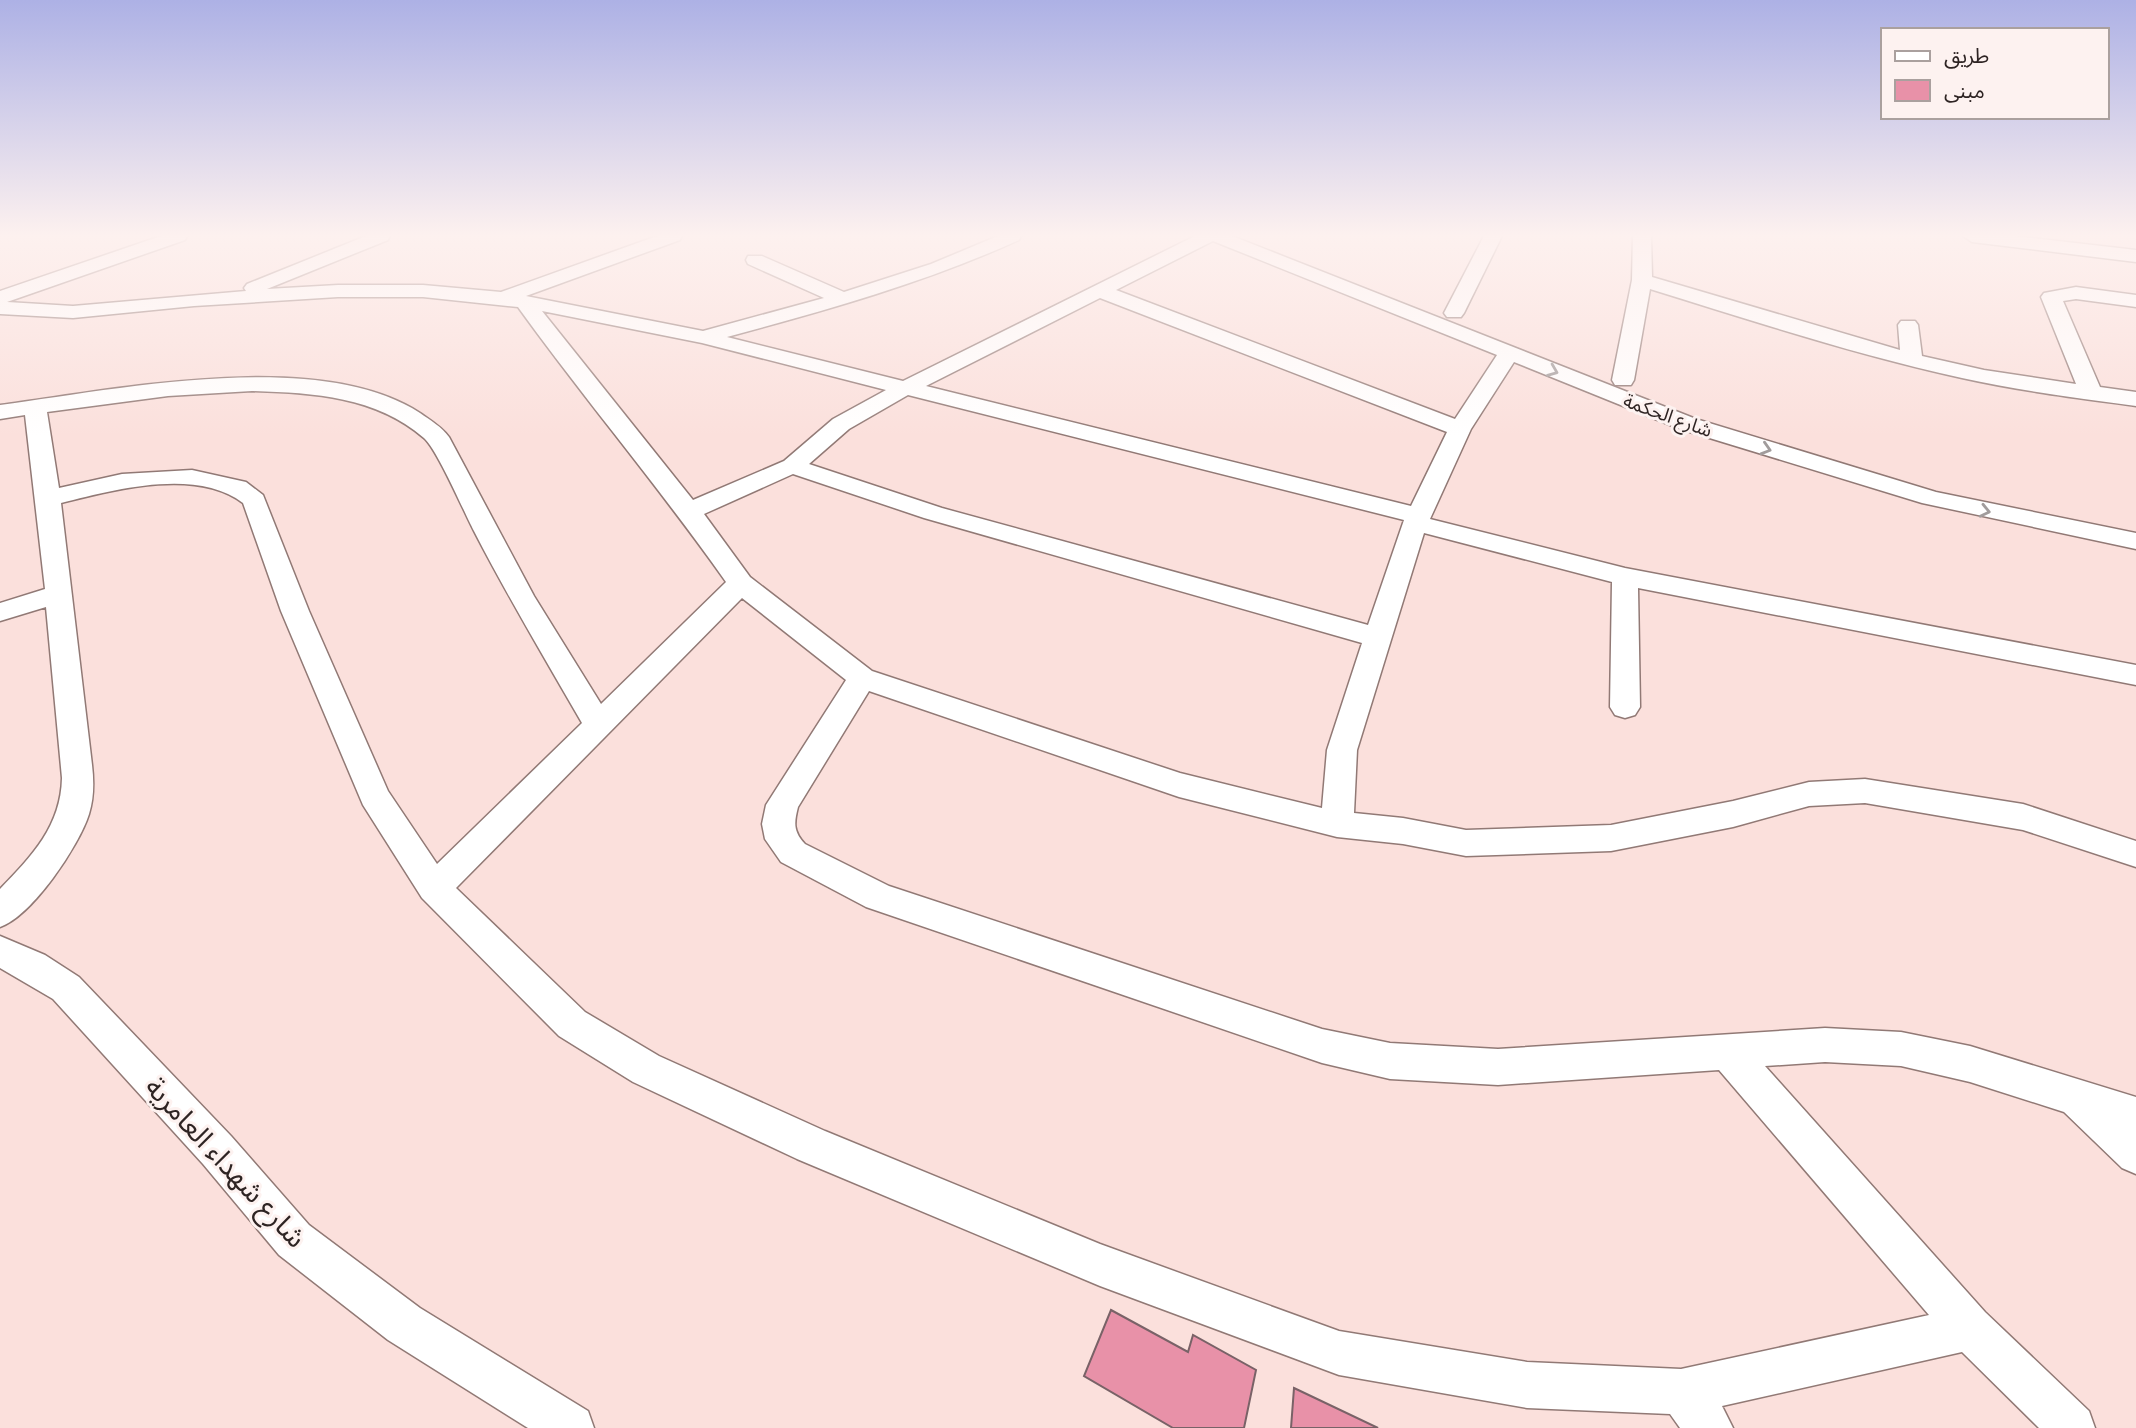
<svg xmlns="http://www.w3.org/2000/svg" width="2136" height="1428" font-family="Overpass,'Noto Sans Arabic',sans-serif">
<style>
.building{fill:#e891a8;stroke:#796267;stroke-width:2}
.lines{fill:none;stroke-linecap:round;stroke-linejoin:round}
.minor-casing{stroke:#917975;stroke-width:3}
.minor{fill:#fff;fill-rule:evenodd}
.oneway{stroke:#a19c9c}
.labels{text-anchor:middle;stroke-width:6;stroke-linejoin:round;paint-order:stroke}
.far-street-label{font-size:19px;fill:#2e2423;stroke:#fdf2f0}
.near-street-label{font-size:28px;fill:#2e2423;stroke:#fdf2f0}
</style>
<rect width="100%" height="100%" fill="#fbe0dc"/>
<g class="building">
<polygon points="1111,1310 1188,1352 1193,1335 1256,1370 1244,1428 1173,1428 1084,1376"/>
<polygon points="1294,1388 1378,1428 1291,1428"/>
</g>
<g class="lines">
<g class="minor-casing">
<g id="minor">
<path d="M161,236H187L185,240L7,302L73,306L246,291L244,288L247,284L366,236H390L388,240L267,289L338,285H423L501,292L657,236H682L680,240L526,296L703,331L824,298L748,264L746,260L748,256H762L844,292L931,264L998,236H1021L1019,240C924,283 827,310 727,337L903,381L1195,236H1232L1696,419L1936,492L2136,533V549L1922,503L1680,429L1514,362L1471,429L1430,519L1625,568L2136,665V685L1638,588L1640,707L1635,715L1625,718L1615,715L1610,707L1612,582L1424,533L1357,750L1354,813L1403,818L1466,830L1611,825L1733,801L1809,782L1865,779L2023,804L2136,841V867L2023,830L1865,803L1809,806L1733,827L1611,851L1466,856L1403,844L1337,837L1179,797L869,691L798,807C794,823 793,831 805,844L889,886L1322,1029L1390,1043L1498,1049L1825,1028L1901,1032L1970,1046L2136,1097V1174L2122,1168L2064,1112L1970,1082L1901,1066L1825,1062L1765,1066L1985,1312L2089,1411L2095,1428H2039L1962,1352L1722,1406L1733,1428H1680L1670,1414L1527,1408L1339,1375L1100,1286L797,1159L633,1082L559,1036L422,898L363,805L281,611L243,503C196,467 113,490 61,503L92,765C94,782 94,798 89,814C79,846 32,916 0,927V889C32,856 61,826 62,778L46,607L0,621V603L45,589L25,415L0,419V405C116,390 318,347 420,413C430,420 442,427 449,437L534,596L601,704L726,582C660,488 585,400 518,307L423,297H338L194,306L73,318L0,314V291ZM1213,241L1497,355L1455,419L1116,290ZM1100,298L1447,432L1411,506L926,386ZM542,311L702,343L886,390L833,419L784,461L693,500ZM252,391C313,393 375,396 424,438C437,449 464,512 474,531C508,597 545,659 582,723L437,864L388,791L309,611L263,495L246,482L192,470L122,474L59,488L47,412L168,396ZM908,395L1404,520L1368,625L942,508L809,464L849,429ZM793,474L924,518L1362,643L1327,750L1322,808L1180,773L872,671L750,577L704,514ZM742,598L846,680L766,805L762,824L765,839L781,862L866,907L1322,1063L1390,1079L1498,1085L1719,1070L1929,1315L1681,1369L1527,1362L1339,1331L1100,1244L825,1131L659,1056L585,1012L456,888Z"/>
<polygon points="1484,236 1502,236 1464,313 1461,317 1447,317 1444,313"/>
<path d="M1633,236H1651L1652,277L1900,350L1898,325L1901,321H1915L1918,325L1922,356L1984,370L2076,384L2041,297L2044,293L2076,287L2136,295V307L2076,299L2063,301L2100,387L2136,392V406C2078,398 2020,391 1962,378C1857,355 1753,321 1650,289L1634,380L1631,385H1615L1612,380L1632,280Z"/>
<polygon points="1963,236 2014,236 2136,250 2136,262 1972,242"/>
<polygon points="0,936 45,955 79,977 231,1136 309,1225 420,1308 588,1411 594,1428 528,1428 388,1340 279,1255 203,1164 53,999 0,968"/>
</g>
</g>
<use href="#minor" class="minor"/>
</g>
<defs><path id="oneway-chevron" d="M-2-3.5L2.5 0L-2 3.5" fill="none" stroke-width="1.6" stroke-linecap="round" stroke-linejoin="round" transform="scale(1.75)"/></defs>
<g class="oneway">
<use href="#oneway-chevron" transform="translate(1553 371) rotate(22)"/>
<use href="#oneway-chevron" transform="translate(1766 449) rotate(17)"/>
<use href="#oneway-chevron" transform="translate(1985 511) rotate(13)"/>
</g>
<linearGradient id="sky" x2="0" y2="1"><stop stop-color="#adb1e5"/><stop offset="0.54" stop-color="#fdf1ef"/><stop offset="1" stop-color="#fdf1ef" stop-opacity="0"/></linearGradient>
<rect width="2136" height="436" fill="url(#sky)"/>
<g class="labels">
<g class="far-street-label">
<text transform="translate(1668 415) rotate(20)" y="7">شارع الحكمة</text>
</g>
<g class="near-street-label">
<text transform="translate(226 1162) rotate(47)" y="10">شارع شهداء العامرية</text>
</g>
</g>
<rect x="1881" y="28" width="228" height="91" fill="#fdf2f0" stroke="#aaa09e" stroke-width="2"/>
<rect x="1895" y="51" width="35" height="10" fill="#ffffff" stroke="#aaa09e" stroke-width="2"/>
<text x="1944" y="63" font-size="21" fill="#2e2423">طريق</text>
<rect x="1895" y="80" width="35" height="21" fill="#e891a8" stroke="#aaa09e" stroke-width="2"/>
<text x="1944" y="98" font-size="21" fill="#2e2423">مبنى</text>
</svg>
